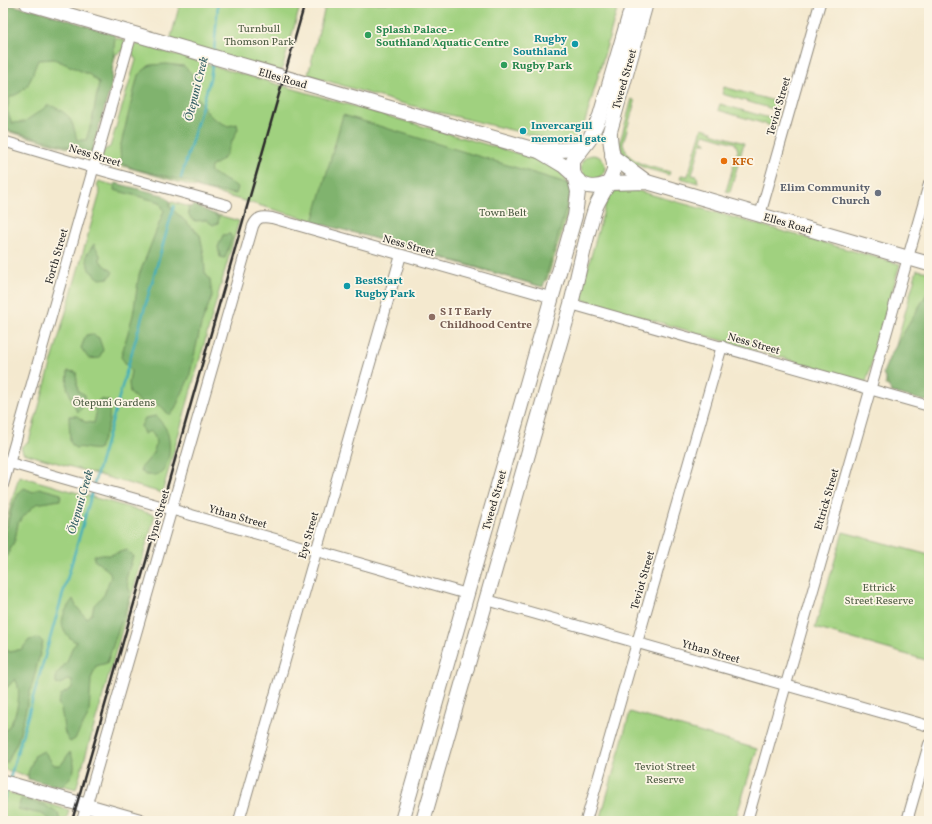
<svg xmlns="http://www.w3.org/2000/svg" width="932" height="824" font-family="Vollkorn,serif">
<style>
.green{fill:#a0d17f;stroke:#667e55}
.forest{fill:#80b36e;stroke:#566f4c;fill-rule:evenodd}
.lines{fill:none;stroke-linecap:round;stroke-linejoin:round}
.stream{stroke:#3eaeba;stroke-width:2.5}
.street-casing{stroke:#908a7d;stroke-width:12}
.secondary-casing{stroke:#908a7d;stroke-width:16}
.street{stroke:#fff;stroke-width:10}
.secondary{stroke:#fff;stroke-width:14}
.rail{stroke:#2b2b2b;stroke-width:2.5}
.leisure-dot{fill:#2e9e5b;stroke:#fcf5e5;stroke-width:1.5}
.culture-dot{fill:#0f9aa8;stroke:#fcf5e5;stroke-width:1.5}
.food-dot{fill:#e8710a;stroke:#fcf5e5;stroke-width:1.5}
.worship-dot{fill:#6b7280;stroke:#fcf5e5;stroke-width:1.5}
.education-dot{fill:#8d6e63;stroke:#fcf5e5;stroke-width:1.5}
.labels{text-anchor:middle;stroke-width:3.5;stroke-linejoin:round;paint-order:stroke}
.park-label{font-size:11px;fill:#4e5d44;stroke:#fcf5e5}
.leisure-label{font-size:11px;font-weight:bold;fill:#27864d;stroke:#fcf5e5;text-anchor:start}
.culture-label{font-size:11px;font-weight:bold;fill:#0d838f;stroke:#fcf5e5;text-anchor:start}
.street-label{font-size:11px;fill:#2b2b2b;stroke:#fcf5e5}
.food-label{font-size:11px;font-weight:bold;fill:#c56008;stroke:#fcf5e5;text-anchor:start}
.worship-label{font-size:11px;font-weight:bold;fill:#5b616d;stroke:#fcf5e5;text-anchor:end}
.education-label{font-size:11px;font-weight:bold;fill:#785e54;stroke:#fcf5e5;text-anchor:start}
.water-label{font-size:12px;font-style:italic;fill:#335f64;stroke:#fcf5e5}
</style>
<rect width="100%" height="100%" fill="#fcf5e5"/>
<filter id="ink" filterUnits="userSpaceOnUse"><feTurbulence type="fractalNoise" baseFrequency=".025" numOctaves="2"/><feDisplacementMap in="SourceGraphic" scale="8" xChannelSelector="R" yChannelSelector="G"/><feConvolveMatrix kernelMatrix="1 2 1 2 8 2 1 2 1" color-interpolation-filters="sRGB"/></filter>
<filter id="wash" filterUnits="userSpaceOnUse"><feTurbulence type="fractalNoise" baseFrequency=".012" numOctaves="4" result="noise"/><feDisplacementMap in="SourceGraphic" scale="16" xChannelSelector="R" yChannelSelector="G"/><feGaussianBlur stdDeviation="0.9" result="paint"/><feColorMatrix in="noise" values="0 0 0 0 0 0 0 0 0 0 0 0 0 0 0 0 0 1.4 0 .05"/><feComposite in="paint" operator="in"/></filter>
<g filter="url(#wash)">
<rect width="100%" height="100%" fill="#f4e9cf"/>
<g class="green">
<polygon points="180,3 301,3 281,73 170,41"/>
<path d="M326,3H619L583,129C577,139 570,140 560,142L397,102L308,75Z"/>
<polygon points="3,7 124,40 126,46 123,51 116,54 93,143 95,150 93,155 3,130"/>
<path d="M138,44L547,162C579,183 572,200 562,232C557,248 552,264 547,280L539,286L102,160V154L104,150L110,147L136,60L132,53V48Z"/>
<polygon points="724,87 778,102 776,110 722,94"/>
<path d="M632,99L635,101L623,144C630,166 651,166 670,172L669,175C651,169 621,166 620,142Z"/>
<polygon points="720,104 773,119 772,126 718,110"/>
<polygon points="702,128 712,131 712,133 744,143 730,192 726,191 738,150 735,143 704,134 702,140 707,143 701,143 692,175 697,176 698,183 680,178 681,175 688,176"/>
<circle cx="593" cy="167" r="12"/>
<polygon points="99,181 239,221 162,493 23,453 21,447 29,441 100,193 97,185"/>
<polygon points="624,187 900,264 866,382 579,299 608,196"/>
<polygon points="917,270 929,272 929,398 885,385"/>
<polygon points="19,476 155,515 76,789 3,769 3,532"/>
<polygon points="843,532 929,555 929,661 815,628"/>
<polygon points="630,712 757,749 735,821 600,821"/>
<polygon points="3,791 69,810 66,821 3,821"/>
</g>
<g class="forest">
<path d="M3,4L37,10L115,35L111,86L92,150L87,152L78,151L67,146L3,129ZM54,59L90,75L99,83L92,121L86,140H77C72,119 70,113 49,105L24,122L12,123L7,110L10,97C31,90 30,78 38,60Z"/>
<polygon points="166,64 184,66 192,74 195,94 207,112 214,119 228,126 237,124 238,129 224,158 211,167 210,172 238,187 236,194 201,189 193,183 135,169 121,163 120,148 138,75 150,65"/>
<polygon points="343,115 573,185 543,287 408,247 313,222"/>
<polygon points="115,183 163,195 170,201 170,207 200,235 204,255 205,273 210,280 212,296 201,325 189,378 174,411 169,415 161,406 140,402 130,393 129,383 131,371 121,357 133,315 139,275 164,211 160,202 114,190"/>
<polygon points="195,205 219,217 218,223 213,225 206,220 195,221 189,216 188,208"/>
<polygon points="230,234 232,238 225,258 220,257 218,247 223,235"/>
<polygon points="94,244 100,255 100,261 113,272 109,278 100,279 89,270 86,256"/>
<polygon points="929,290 929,402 891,392 883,373 890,356"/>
<polygon points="92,334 99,338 103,350 99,358 89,359 81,348 86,335"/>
<path d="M68,371L76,372L78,391L85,395C86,403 84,408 77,412L67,387Z"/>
<path d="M100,399L109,401C111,425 107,428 99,449C91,451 84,446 75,448L70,442L69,416H77L85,422L94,423L96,414L94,407Z"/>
<path d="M156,416C159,420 165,426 167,431C171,443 171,464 160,473C156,476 150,475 145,475L140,469C149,460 164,443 150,431L144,434L141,426L145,418Z"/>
<path d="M24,488L33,492L39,488L61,494L60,500L36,504L25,515L18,523L15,540L6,558L3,560C3,543 10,497 24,488Z"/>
<path d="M127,550L133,556L126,579L130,592L128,602L107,663L96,666L91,679L89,714L75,739L70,742C60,731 66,716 58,703L61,695L72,688V681L67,680L60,684L56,683V675L67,662L72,648L77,642C73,641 72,640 69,637C56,625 64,611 73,599L76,606L86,618L92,614L94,605L104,595L111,576L109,571L94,560V555H110Z"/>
<path d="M39,638L43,642L18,740L7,763L3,761V732C15,726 24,691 15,679L3,692V647L10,652L22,649L29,640Z"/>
<path d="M44,751L54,765H61L70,752C78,769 74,774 62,787L28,779V773L35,755Z"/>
<polygon points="21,799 44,805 58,813 60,821 52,821 42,814 18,809"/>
</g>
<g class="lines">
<g class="stream">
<polyline points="214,52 218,3"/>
<polyline points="181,178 210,79 213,61"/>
<polyline points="94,484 174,206"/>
<polyline points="10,778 93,489"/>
<polyline points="3,803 7,787"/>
</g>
</g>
</g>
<g filter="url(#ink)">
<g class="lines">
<g class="street-casing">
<g id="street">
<polyline points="3,141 104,171 227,205"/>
<polyline points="760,215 820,3"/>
<polyline points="571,304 929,406"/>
<polyline points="3,461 467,594"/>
<polyline points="3,485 132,33"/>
<polyline points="487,600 929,726"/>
<path d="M82,821L253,226C257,217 262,216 272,218L543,295L551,299"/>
<polyline points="239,821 401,255"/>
<polyline points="586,821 722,346"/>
<polyline points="747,821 929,184"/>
<polyline points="907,821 929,744"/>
</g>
</g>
<g class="secondary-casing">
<g id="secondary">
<polyline points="27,3 539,151 564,166 574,175"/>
<polyline points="539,151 581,149"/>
<polyline points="612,156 647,182"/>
<path d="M575,177C584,188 594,189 607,184"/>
<polyline points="608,183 647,182 929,264"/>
<polyline points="3,782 140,821"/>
<polyline points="402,821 575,216 578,192 573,171 573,161 589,140 600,116 633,3"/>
<path d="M423,821L571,304C579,272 585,239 595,209C599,197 612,181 614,170C615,160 609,144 610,131L646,3"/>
</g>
</g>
<use href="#street" class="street"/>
<use href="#secondary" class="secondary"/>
<polyline class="rail" points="72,821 305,3"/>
</g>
</g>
<g class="leisure-dot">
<circle cx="368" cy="35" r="4"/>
<circle cx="504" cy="65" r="4"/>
</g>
<g class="culture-dot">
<circle cx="575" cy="44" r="4"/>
<circle cx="523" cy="131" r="4"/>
<circle cx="347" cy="286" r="4"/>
</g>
<circle class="food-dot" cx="724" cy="161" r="4"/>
<circle class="worship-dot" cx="878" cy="193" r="4"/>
<circle class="education-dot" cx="432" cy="317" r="4"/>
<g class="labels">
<g class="park-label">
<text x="259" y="32">Turnbull<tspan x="259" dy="13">Thomson Park</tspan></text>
<text x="503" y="216">Town Belt</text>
<text x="114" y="406">Ōtepuni Gardens</text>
<text x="879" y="591">Ettrick<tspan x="879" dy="13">Street Reserve</tspan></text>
<text x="665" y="770">Teviot Street<tspan x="665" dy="13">Reserve</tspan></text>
</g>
<g class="leisure-label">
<text x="376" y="33">Splash Palace -<tspan x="376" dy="13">Southland Aquatic Centre</tspan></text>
<text x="512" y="69">Rugby Park</text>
</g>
<g class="culture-label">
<text x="567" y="42" text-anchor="end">Rugby<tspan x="567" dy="13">Southland</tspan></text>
<text x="531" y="129">Invercargill<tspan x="531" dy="13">memorial gate</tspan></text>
<text x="355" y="284">BestStart<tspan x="355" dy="13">Rugby Park</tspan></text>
</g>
<g class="street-label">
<text transform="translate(283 78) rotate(16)" y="4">Elles Road</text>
<text transform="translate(624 79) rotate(-74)" y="4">Tweed Street</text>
<text transform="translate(778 106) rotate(-74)" y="4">Teviot Street</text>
<text transform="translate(95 155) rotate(17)" y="4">Ness Street</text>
<text transform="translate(788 223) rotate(16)" y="4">Elles Road</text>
<text transform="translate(409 245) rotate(16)" y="4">Ness Street</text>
<text transform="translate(56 256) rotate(-74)" y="4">Forth Street</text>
<text transform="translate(754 343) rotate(16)" y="4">Ness Street</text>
<text transform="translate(826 499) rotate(-74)" y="4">Ettrick Street</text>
<text transform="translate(494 500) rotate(-74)" y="4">Tweed Street</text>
<text transform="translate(158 516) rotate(-74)" y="4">Tyne Street</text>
<text transform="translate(238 516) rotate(16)" y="4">Ythan Street</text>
<text transform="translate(308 535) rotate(-74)" y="4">Eye Street</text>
<text transform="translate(642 580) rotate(-74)" y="4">Teviot Street</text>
<text transform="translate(711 651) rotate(16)" y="4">Ythan Street</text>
</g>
<g class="food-label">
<text x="732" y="165">KFC</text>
</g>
<g class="worship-label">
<text x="870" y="191">Elim Community<tspan x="870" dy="13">Church</tspan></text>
</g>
<g class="education-label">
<text x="440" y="315">S I T Early<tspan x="440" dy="13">Childhood Centre</tspan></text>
</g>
<g class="water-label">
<text transform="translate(196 89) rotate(-76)" y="4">Ōtepuni Creek</text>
<text transform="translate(80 502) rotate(-74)" y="4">Ōtepuni Creek</text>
</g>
</g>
<rect width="932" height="824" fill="none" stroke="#fcf5e5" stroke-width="16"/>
</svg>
